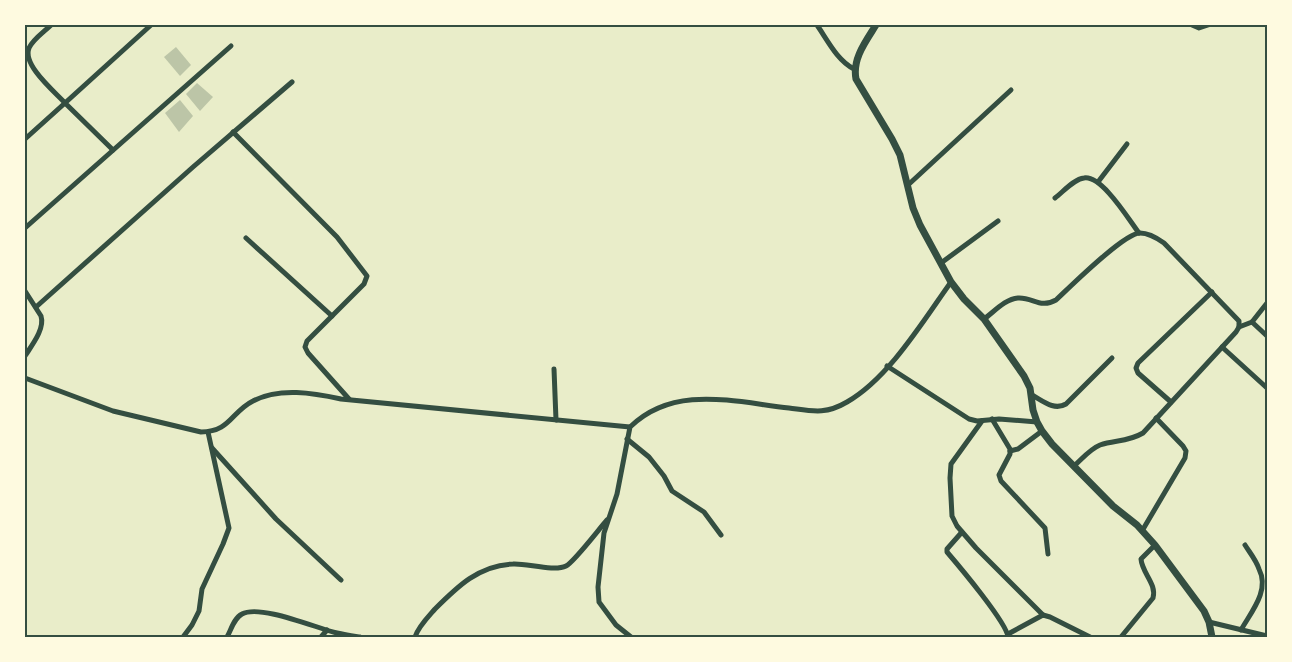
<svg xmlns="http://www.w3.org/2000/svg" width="1292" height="662" font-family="'DM Sans',sans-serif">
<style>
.building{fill:#bcc5a7}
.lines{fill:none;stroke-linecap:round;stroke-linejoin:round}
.minor{stroke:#344e41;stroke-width:5}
.tertiary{stroke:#344e41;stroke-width:7}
.neatline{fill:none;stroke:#344e41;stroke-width:2}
</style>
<rect width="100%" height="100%" fill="#e9edc9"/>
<g class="building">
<polygon points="176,47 191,65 180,76 164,57"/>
<polygon points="197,83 213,97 200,111 186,94"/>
<polygon points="180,100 193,116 179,132 165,113"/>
</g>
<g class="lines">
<g class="minor">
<path d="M817,25C828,41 837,60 854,69"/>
<polyline points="1192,25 1199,28 1208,25"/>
<polyline points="233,132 337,237 367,276 364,284 307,341 305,347 308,353 349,399"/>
<path d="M25,139L65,103C55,92 22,65 29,48C33,39 44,32 51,25"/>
<polyline points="113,150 65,103 151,25"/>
<polyline points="1098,182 1127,144"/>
<polyline points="908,185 1011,90"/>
<path d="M1055,198C1063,192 1074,179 1084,178C1102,175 1129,220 1139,233"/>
<polyline points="25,228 231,46"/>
<polyline points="246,238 332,316"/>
<polyline points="941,263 998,221"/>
<path d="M25,291L41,316C45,329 32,345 25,356"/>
<polyline points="36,307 193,167 292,82"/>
<path d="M984,319C994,312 1005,299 1018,298C1033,297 1040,309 1056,300C1070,287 1124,233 1140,233C1149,233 1157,238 1164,243L1239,321V327L1236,332L1143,433C1128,442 1115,440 1100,445C1090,449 1082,459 1074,466"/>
<polyline points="1252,322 1267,336"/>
<polyline points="1239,327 1252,322 1267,303"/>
<polyline points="1222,347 1267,388"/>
<polyline points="887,366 969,419 977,421 999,419 1037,422"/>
<polyline points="554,369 556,420"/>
<path d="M25,378L113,411L201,432C230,432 231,412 253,401C279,387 314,393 341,399L630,427"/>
<path d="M1032,395C1043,401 1054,411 1066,404L1112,358"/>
<polyline points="1171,402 1138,373 1136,368 1138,363 1212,292"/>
<polyline points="992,419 1010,449 1010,454 999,475 1001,481 1045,528 1048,554"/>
<polyline points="982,421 951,464 950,478 952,516 957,526 976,548 1043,615"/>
<polyline points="627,439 649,457 664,476 672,491 704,512 721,535"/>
<polyline points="212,448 276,519 341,580"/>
<polyline points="1010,451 1018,449 1042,431"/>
<polyline points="1142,531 1185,458 1186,451 1183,446 1156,418"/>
<path d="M962,532L947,549V552C959,566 1007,623 1008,637"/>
<polyline points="1209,622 1267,636"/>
<path d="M1241,630C1251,612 1270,591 1259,569C1256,560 1250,553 1245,545"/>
<polyline points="1008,634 1043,615 1050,617 1090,637"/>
<polyline points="183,637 192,625 199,611 202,589 223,544 229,528 208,432"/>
<path d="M227,637C231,630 234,618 242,614C260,604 316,628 337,633C345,635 353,636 360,637"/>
<polyline points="321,637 327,630"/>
<path d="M415,637C418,627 428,617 435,609C457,587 479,565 513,564C526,563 554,572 566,566C574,562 599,529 607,520"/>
<path d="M631,637L616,625L599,602L598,587L604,533L617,494L630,427C674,384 734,402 789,408C812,411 825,415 847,402C889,378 923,321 951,282"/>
<path d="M1121,637L1153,598C1157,584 1142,573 1141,559L1155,545"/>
</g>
<path class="tertiary" d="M876,25C866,41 852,59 856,79L892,139L900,155L913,208L920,225L951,282L964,299L984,319L1024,376L1030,388L1033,410L1037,422L1042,431L1052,444L1113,506L1137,525L1155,545L1204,611L1209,622L1212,637"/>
</g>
<rect width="1292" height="662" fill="none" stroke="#fefae0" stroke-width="52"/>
<rect x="26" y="26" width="1240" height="610" class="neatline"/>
</svg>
